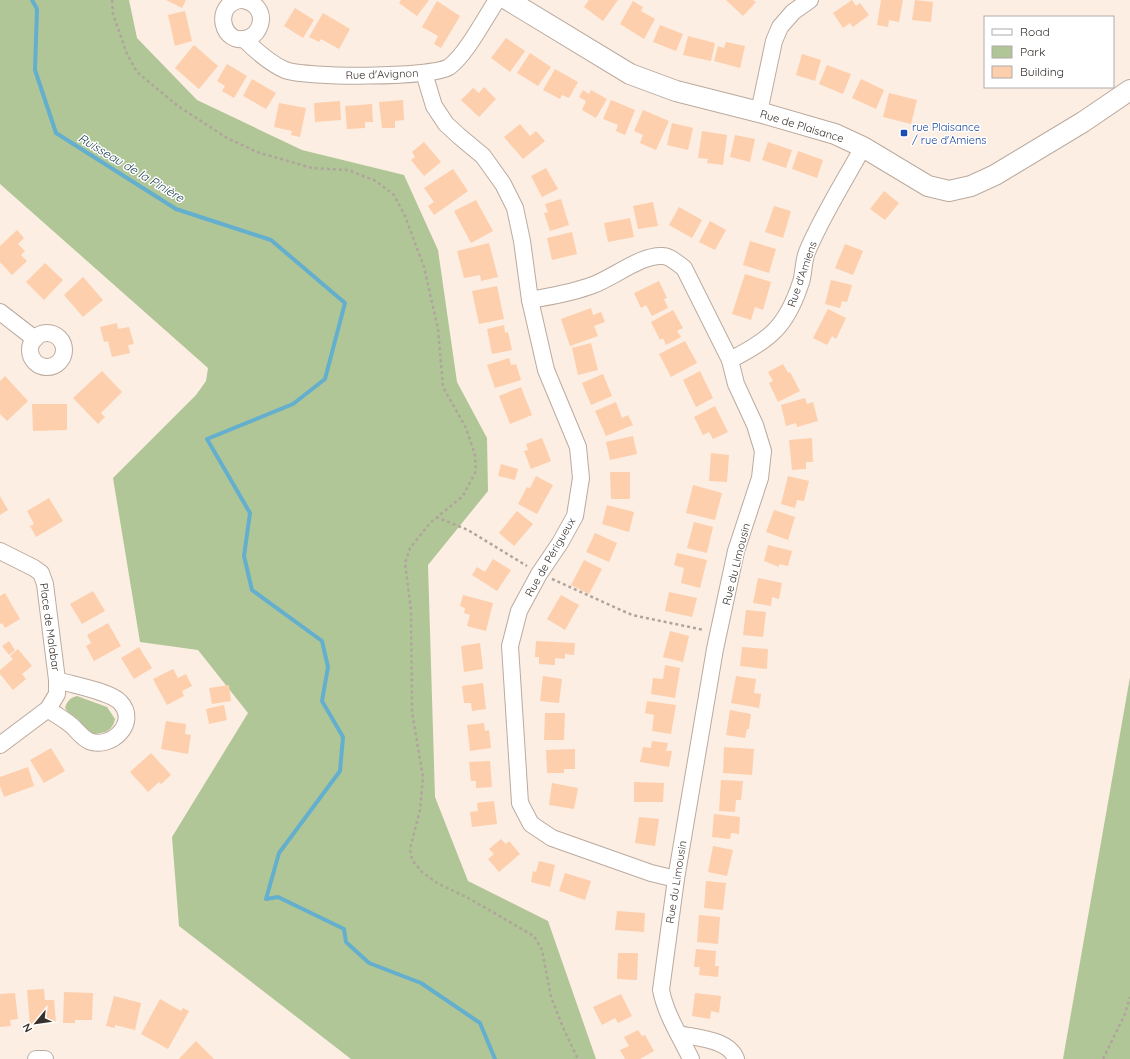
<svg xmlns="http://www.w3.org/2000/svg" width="1130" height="1059" font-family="Quicksand,sans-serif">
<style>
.green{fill:#b1c696}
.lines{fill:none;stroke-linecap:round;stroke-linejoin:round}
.stream{stroke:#64afce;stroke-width:4}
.building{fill:#fdcfac}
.minor-casing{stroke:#bbaa9e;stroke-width:18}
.tertiary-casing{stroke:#bbaa9e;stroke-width:22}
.path{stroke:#b0a59c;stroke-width:2.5;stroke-dasharray:3 3;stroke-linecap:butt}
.minor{stroke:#fff;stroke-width:16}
.tertiary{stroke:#fff;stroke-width:20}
.transit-dot{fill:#1a4fb4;stroke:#fff;stroke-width:1.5}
.labels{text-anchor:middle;stroke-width:3;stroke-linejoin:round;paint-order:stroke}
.street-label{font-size:11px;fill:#37302b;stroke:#fff}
.transit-label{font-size:11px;fill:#164399;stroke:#fff;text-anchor:start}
.water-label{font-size:12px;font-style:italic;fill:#1f414f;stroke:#fff}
</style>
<rect width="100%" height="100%" fill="#fceee3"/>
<g class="green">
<polygon points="0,0 129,0 137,38 197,100 302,150 404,175 438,250 457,382 487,438 488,491 428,565 435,797 468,881 548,921 596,1059 351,1059 179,926 172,837 248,713 198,650 140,642 113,478 196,395 206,381 208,368 0,184"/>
<polygon points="1130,677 1130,1059 1063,1059"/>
<path d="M77,696L107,707L115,719C112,733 103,733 90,734L78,719L68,712L65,708C67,701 70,698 77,696Z"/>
</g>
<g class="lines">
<polyline class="stream" points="32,0 37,9 35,70 56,133 176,209 271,240 345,303 325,379 293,404 207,439 250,513 244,556 252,590 322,641 328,667 322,701 343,737 340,771 279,853 266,899 278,897 344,929 346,942 369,963 421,983 480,1023 495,1059"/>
</g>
<g class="building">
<polygon points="166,0 186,0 182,8"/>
<polygon points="401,0 429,0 417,16 399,3"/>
<polygon points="589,0 618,0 603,21 584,7"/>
<polygon points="726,0 753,0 756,2 743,16"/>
<polygon points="852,0 856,6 860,3 869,15 853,27 850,23 843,28 833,13"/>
<polygon points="881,0 903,0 899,22 889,20 888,27 877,25"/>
<polygon points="915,0 933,2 931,22 912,20"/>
<polygon points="437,1 460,16 441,48 434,44 438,36 422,27"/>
<polygon points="633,1 643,7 641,11 655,19 644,39 620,24"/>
<polygon points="295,8 314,20 303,38 284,26"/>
<polygon points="185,11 192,41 175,46 168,15"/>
<polygon points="323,13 350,29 339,49 321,39 319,42 309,37"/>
<polygon points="660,25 683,34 676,51 653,42"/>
<polygon points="688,36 715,43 711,61 683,55"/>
<polygon points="506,38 525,51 510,72 491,58"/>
<polygon points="726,42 745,46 740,68 714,61 718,46 724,48"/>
<polygon points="194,45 218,66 199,89 175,68"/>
<polygon points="530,53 551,67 538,86 517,73"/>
<polygon points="802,54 821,60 815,81 796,75"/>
<polygon points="227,64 247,76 234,98 222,91 225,86 217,81"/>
<polygon points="827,65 851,74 843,94 819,84"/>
<polygon points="555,69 578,82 569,98 562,95 560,99 543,90"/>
<polygon points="252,79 276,93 266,109 243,96"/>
<polygon points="861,79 884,90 876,109 852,98"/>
<polygon points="484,87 496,99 479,117 461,100 473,88 479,93"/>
<polygon points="583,90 589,94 591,90 607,99 596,118 582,110 586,101 579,97"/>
<polygon points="889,93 917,100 911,124 883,117"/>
<polygon points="403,100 404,120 395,121 395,128 382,128 379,102"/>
<polygon points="611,100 635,110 625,135 616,131 618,125 603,119"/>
<polygon points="340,101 341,120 315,122 314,103"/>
<polygon points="279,103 306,108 300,137 291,135 292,131 274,127"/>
<polygon points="372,104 373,122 365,122 365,128 347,129 345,106"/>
<polygon points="643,110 669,121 656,150 640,143 643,135 634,131"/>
<polygon points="672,123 693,128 688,150 667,145"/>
<polygon points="520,124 530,136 536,131 545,141 523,159 504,137"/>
<polygon points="702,131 727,135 723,165 707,163 708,159 698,158"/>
<polygon points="735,135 755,139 750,162 730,157"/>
<polygon points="424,142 441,162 424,176 411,160 415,157 412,152"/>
<polygon points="768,142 792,150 786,168 762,160"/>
<polygon points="798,151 823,160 817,178 792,169"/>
<polygon points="546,168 558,189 542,197 531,176"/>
<polygon points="453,169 468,191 434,215 428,206 434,202 424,188"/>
<polygon points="884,191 899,203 885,220 870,209"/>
<polygon points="561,199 569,225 550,231 544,213 548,212 545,204"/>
<polygon points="476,200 493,231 471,243 454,211"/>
<polygon points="653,202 658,226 638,229 633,206"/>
<polygon points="774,206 791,211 783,238 765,232"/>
<polygon points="679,207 702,220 692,238 669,225"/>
<polygon points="630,218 634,237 608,242 604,223"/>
<polygon points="710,221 726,230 715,250 699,242"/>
<polygon points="17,230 24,238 18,244 25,251 21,255 27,261 12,275 0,262 0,246"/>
<polygon points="572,232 577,254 552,260 547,238"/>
<polygon points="750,241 776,249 769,273 743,265"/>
<polygon points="489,243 498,277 481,281 480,275 464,278 457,251"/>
<polygon points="845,244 863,251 853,275 835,268"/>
<polygon points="45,263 63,280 44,300 26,282"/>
<polygon points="745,274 771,282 763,310 755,307 751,320 732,314"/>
<polygon points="83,277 103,300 83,317 64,295"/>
<polygon points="831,280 852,285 847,302 842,301 840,308 825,304"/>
<polygon points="659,281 667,298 664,299 668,308 652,316 646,305 641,308 634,293"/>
<polygon points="497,286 504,319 479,324 472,291"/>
<polygon points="591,308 593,315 601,312 605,322 594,326 598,336 570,346 561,319"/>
<polygon points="828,309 846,318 836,339 832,336 827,345 813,338"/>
<polygon points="673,310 683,328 677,331 681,337 666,345 663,338 660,340 651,322"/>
<polygon points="117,323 118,329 129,327 134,344 128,345 130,353 112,357 108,341 104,342 100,327"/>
<polygon points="504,325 505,333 508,332 512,350 492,354 487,329"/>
<polygon points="685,341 697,363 671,377 659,354"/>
<polygon points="591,343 598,370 578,375 572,348"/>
<polygon points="509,358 511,365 516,364 521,380 495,388 487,365"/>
<polygon points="783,364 788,373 790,372 800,391 778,402 769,383 773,381 768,372"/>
<polygon points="102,371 122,392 101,413 105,417 98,424 73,398"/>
<polygon points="700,371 713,398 696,407 683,380"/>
<polygon points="603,374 612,396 591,405 582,383"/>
<polygon points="5,376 28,401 7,421 0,414 0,381"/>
<polygon points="521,387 532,415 510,424 499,396"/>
<polygon points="805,398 807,404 813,402 818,421 797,427 796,423 786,426 781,405"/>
<polygon points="616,402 622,418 628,415 633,425 606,436 595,411"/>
<polygon points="32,404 67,404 67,430 33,431"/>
<polygon points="715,406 728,432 713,439 709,432 703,435 694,417"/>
<polygon points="633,436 637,454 610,460 606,442"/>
<polygon points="542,438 551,461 531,469 524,451 528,450 526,444"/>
<polygon points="812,438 813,462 806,462 806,469 792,470 789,440"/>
<polygon points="711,453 729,455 727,482 709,481"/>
<polygon points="501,464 518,469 515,480 498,476"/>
<polygon points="610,472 630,472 630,499 611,499"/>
<polygon points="536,476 553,485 537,514 518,504 527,487 530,488"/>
<polygon points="788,476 809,481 804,501 797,500 795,508 781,504"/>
<polygon points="693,485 722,493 715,520 686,513"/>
<polygon points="0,496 8,510 0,515"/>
<polygon points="49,498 63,521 36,537 30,526 34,524 27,511"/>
<polygon points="607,505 634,512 629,532 602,524"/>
<polygon points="774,510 795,517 788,540 766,532"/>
<polygon points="517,511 533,524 514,546 499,533"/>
<polygon points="694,522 713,527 707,553 687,548"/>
<polygon points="595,533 617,543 609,562 586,552"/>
<polygon points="768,545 792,551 788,566 779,564 779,567 764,561"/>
<polygon points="677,553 707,560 700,588 681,583 684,568 674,565"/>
<polygon points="493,559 511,570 497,591 472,575 477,567 485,572"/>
<polygon points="584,560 602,569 589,594 571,585"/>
<polygon points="758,578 782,583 779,599 772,597 771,606 753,603"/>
<polygon points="93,591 105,611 82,624 70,604"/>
<polygon points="669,592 697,598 692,617 665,611"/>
<polygon points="5,593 20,619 5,628 2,623 0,624 0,596"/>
<polygon points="463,595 493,603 486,631 467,626 470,615 464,613 465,608 460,606"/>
<polygon points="561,595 579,605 565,630 547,619"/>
<polygon points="746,610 766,612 763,637 743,635"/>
<polygon points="108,623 121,646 94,661 86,646 91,643 87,635"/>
<polygon points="670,631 689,636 683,662 663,657"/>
<polygon points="9,641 15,650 9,655 2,646"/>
<polygon points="536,641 575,643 574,655 565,654 565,659 555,658 555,665 539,664 539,657 535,657"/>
<polygon points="480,643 483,669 464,672 461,646"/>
<polygon points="139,647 152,668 134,679 121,658"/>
<polygon points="742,647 768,649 767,669 740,666"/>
<polygon points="18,649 32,666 22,674 26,679 13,690 0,674 0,670 13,659 10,656"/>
<polygon points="665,665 680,668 675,698 651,694 653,678 663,679"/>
<polygon points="173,669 178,678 186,674 192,686 182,691 184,696 167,705 153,679"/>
<polygon points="543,676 562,679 559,703 540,701"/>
<polygon points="736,676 756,679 754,693 761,694 759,708 731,703"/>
<polygon points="483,683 486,709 472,711 471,703 464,703 462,686"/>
<polygon points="229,685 231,701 212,704 209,688"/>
<polygon points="647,701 676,705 671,734 652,731 654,715 645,713"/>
<polygon points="224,705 227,720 209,724 206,709"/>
<polygon points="730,710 751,714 749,729 747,729 745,738 726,735"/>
<polygon points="545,713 565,713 564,740 544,740"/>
<polygon points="166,721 186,724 185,734 191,735 188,754 161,749"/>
<polygon points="484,723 485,731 489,730 491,748 470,751 467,725"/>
<polygon points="652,741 668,743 666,751 672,751 669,767 640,762 643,747 651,748"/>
<polygon points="724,747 754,749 752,775 723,773"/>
<polygon points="51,748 65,771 44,783 30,760"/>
<polygon points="575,749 575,769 564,769 564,773 547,773 546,750"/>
<polygon points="151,753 171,775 161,784 159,782 148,792 130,772"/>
<polygon points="490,761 492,787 476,788 476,781 471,781 469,762"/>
<polygon points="28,767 34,786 4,797 0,786 0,777"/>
<polygon points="721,780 743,781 741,800 736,800 735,812 719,811"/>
<polygon points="634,782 664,783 663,802 634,802"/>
<polygon points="552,783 578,788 574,809 549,805"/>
<polygon points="494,801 497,824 472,827 470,812 478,811 477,803"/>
<polygon points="714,814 740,817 739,834 731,833 730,839 712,837"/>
<polygon points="639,817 659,819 655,846 635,843"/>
<polygon points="501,839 506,844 509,841 520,854 499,872 488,859 494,854 489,849"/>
<polygon points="713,846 733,850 727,876 708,872"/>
<polygon points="539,861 555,865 550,887 531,882 533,871 536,872"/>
<polygon points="565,873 591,881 585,900 559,891"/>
<polygon points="706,881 726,883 723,910 704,908"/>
<polygon points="617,911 645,913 644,932 615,930"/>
<polygon points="699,915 720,917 718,944 697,942"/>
<polygon points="696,949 716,951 715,966 719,966 718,977 699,975 700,967 694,967"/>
<polygon points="618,953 638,953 637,980 617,979"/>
<polygon points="44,989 45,1000 54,1000 56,1023 30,1025 27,990"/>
<polygon points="64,992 93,993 92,1020 75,1020 75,1023 63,1023"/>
<polygon points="15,993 18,1019 10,1020 11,1026 0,1027 0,994"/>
<polygon points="695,993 721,996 719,1013 711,1011 710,1019 692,1016"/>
<polygon points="621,994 632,1016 618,1023 615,1018 602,1025 593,1007"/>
<polygon points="114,996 141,1003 135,1030 115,1025 115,1028 106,1026"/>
<polygon points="160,999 181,1011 183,1008 189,1011 168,1049 141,1034"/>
<polygon points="638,1030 642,1036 645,1035 654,1051 640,1059 625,1059 620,1050 629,1046 624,1037"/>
<polygon points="196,1041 214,1059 179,1059"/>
</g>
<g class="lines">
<g class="minor-casing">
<g id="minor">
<path d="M240,0C212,5 222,47 248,38C254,36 258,31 260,25C264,12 255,2 243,0"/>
<path d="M244,39C256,51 269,63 285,70C306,78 431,78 449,67C466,55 485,18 497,0"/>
<polyline points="424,73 434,106 446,124 459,136 483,156 503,184 515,208 522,241 530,300 546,370 578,447 581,478 575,516 560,543 539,574 519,611 510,646 520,803 531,824 552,838 651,873 676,879"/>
<polyline points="759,112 774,41 780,27 793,12 810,0"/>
<path d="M530,300C552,296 572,293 593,285C613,278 642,254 663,256C670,256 678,264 684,268L730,360L736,384L755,425L763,451L760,478L736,551L715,649L676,879L661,990C666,1015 680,1036 691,1059"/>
<polyline points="0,312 35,339"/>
<circle cx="47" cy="350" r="17"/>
<path d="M730,360C770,340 787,326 801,282C804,273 803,262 807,252C822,216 844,182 863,147"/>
<polyline points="0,551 34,568 41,573 45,584 57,680 57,694 48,709 0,745"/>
<path d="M48,709C56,715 64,719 71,725C77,730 81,737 89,741C112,750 139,722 120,702C109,691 73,685 57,680"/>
<path d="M679,1034C696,1038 729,1039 736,1059"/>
<polyline points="36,1059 45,1059"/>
</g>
</g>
<g class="tertiary-casing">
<polyline id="tertiary" points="508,0 630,74 676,91 759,112 835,134 863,147 928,186 949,191 971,186 995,175 1083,122 1130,90"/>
</g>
<g class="path">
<polyline points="112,0 113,14 127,54 137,72 178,106 227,138 257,152 312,168 348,170 376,181 394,195 405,216 424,267 438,329 443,387 466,428 475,455 476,471 463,496 431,522 410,548 405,563 411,610 412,712 423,777 420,810 410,849 412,860 422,872 437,883 470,899 534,936 542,950 551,997 564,1030 578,1059"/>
<polyline points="436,517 468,530 527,566"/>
<polyline points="552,579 632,615 704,630"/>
<polyline points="1103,1059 1125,1014 1130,997"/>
</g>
<use href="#minor" class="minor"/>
<use href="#tertiary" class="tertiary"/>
</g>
<rect class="transit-dot" x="900" y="129" width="8" height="8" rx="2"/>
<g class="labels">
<g class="street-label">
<text transform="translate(382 74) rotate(-2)" y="4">Rue d'Avignon</text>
<text transform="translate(802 126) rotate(17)" y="4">Rue de Plaisance</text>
<text transform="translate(802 274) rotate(-71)" y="4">Rue d'Amiens</text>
<text transform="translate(550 557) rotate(-60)" y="4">Rue de Périgueux</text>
<text transform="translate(736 564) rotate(-76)" y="4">Rue du Limousin</text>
<text transform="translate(50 627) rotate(82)" y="4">Place de Malabar</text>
<text transform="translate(676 882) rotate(-81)" y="4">Rue du Limousin</text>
</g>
<g class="transit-label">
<text x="912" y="131">rue Plaisance<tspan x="912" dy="13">/ rue d'Amiens</tspan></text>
</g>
<g class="water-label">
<text transform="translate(131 168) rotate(31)" y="4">Ruisseau de la Pinière</text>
</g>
</g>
<rect x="984" y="16" width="130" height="72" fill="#ffffff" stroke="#afacaa"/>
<rect x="992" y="29" width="20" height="6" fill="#ffffff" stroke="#afacaa"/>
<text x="1020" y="36" font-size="12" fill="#37302b">Road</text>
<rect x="992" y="46" width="20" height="12" fill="#b1c696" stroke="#afacaa"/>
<text x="1020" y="56" font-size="12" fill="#37302b">Park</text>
<rect x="992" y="66" width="20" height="12" fill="#fdcfac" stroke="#afacaa"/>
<text x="1020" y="76" font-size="12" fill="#37302b">Building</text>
<g transform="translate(36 1023) rotate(241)" stroke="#ffffff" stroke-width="3" paint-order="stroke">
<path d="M0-3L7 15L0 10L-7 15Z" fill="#37302b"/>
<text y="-6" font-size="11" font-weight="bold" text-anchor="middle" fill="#37302b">N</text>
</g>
</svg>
